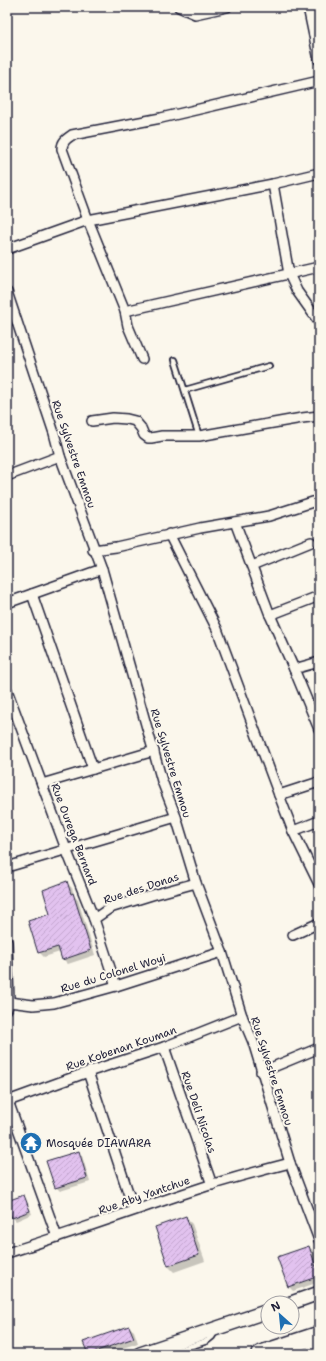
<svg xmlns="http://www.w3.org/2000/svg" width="326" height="1361" font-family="'Shantell Sans',sans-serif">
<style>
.shadow{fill:#0003}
.building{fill:url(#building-hatch);stroke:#22223b}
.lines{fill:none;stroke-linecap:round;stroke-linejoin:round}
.lane-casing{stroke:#22223b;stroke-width:8}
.street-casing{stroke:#22223b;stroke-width:12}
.secondary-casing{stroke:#22223b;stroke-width:16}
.highway-casing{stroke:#22223b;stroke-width:20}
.lane{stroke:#fbf7ec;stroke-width:4.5}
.street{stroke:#fbf7ec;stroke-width:9}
.secondary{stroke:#fbf7ec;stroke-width:13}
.highway{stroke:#fbf7ec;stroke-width:17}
.labels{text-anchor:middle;stroke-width:4;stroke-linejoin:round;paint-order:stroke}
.street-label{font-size:11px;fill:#22223b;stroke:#fbf7ec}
.poi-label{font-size:11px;fill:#22223b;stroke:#fbf7ec;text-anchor:start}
</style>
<defs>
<pattern id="building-hatch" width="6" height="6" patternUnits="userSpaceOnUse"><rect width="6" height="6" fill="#e2c2ef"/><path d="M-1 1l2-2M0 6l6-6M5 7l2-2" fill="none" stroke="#c2a6ce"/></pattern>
</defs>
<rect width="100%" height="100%" fill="#fbf7ec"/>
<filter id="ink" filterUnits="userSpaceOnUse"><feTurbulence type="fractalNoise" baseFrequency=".025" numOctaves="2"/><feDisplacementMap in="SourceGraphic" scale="8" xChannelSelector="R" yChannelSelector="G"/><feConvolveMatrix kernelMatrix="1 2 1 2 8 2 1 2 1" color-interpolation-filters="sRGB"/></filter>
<g filter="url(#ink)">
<g class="shadow">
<polygon points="67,883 72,888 75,897 78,900 95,955 68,964 63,959 60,952 44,957 39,952"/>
<polygon points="78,1152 82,1156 90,1182 60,1191 56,1187"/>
<polygon points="23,1196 26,1199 32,1214 16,1221 13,1218 7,1202"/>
<polygon points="186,1218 192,1224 205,1261 174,1272 168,1266"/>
<polygon points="309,1247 314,1251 319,1267 319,1282 293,1291 289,1287"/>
<polygon points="129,1327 134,1331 138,1343 105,1354 89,1354 85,1343"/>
</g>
<g class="building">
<polygon points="67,881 71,894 73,893 91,950 62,960 58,947 38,953 28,921 50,914 43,890"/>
<polygon points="79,1151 87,1178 55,1188 46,1161"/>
<polygon points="24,1195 30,1211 12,1218 7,1206 7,1201"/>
<polygon points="186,1216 199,1255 168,1266 155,1227"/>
<polygon points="309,1246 319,1276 288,1287 277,1257"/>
<polygon points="129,1326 134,1338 88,1354 83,1342"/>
</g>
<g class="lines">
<g class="lane-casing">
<g id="lane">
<polyline points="175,360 199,436"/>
<polyline points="185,390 269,366"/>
<polyline points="167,1354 207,1341 212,1337 215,1332"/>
</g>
</g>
<g class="street-casing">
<g id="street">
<polyline points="179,7 195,14 227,7"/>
<polyline points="308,7 319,60"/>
<polyline points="273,184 289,274 297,291 319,322"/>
<polyline points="7,249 88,220 273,184 319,173"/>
<polyline points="7,292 54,433 60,456 102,569 162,781 176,817 196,883 222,952 242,1016 253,1042 290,1163 319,1240"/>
<polyline points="125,311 319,267"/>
<path d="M142,359L128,326L125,311L88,220L62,149C62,142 66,139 72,135L161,118L319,81"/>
<polyline points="92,421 113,418 127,419 135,421 141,428 144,435 148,438 151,438 162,436 199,436 302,418 319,416"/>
<polyline points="7,476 60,456"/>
<polyline points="235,522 270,615 294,669 319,729"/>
<polyline points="169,534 217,629 279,795 293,831 319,884"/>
<polyline points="93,550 116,547 200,528 269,516 319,500"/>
<polyline points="252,566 311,542"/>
<polyline points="32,594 93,769"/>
<polyline points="7,603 102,569"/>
<polyline points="270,615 319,596"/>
<polyline points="294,669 319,662"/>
<polyline points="7,690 66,849 94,919 116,986"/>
<polyline points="42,784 154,751"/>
<polyline points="279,795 319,782"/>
<polyline points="293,831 319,821"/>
<polyline points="7,867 176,817"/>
<polyline points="94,919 110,908 152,895 196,883"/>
<polyline points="293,935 319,923"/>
<polyline points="7,942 9,1002 7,1009"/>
<polyline points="9,1002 33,1005 54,1003 116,986 222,952"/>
<polyline points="164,1047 212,1185"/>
<polyline points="88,1072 134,1210"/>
<polyline points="261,1072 319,1048"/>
<polyline points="7,1100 8,1101 88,1072 164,1047 242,1016"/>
<polyline points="8,1101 57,1237"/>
<path d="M7,1253C75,1232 142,1207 210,1185C236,1177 263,1170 290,1163"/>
</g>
</g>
<g class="secondary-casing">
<g id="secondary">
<polyline points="291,1303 319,1293"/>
<polyline points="140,1354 268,1311"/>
</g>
</g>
<g class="highway-casing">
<g id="highway">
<polyline points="261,1354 319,1335"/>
<polyline points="313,1354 319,1352"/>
</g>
</g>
<use href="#lane" class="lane"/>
<use href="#street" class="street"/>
<use href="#secondary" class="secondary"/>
<use href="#highway" class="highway"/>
</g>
</g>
<defs>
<g id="temple-disc" transform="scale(1.15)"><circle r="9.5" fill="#1f6fb2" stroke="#fbf7ec"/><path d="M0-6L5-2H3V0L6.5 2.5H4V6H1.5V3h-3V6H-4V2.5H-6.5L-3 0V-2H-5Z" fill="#fff"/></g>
</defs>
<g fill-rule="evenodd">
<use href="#temple-disc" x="31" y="1143"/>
</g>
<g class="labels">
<g class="street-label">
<text transform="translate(74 454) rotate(71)" y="4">Rue Sylvestre Emmou</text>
<text transform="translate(171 763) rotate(73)" y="4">Rue Sylvestre Emmou</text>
<text transform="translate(74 834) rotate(69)" y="4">Rue Ourega Bernard</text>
<text transform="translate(141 888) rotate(-18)" y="4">Rue des Donas</text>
<text transform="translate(113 973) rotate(-17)" y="4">Rue du Colonel Woyi</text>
<text transform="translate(121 1048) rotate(-19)" y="4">Rue Kobenan Kouman</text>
<text transform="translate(272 1071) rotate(72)" y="4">Rue Sylvestre Emmou</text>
<text transform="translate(199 1112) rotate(71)" y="4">Rue Deli Nicolas</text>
<text transform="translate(144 1195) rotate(-19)" y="4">Rue Aby Yantchue</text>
</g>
<g class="poi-label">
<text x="46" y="1147">Mosquée DIAWARA</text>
</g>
</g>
<rect width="326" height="1361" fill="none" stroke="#fbf7ec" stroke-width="24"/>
<rect x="12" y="12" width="302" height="1337" fill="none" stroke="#22223b" stroke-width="1.5" filter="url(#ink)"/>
<g transform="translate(280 1315) rotate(333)"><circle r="19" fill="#fbf7ec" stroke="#a4a2a5"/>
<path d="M0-3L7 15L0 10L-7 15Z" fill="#1f6fb2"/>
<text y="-6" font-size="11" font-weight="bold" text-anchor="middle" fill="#22223b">N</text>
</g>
</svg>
